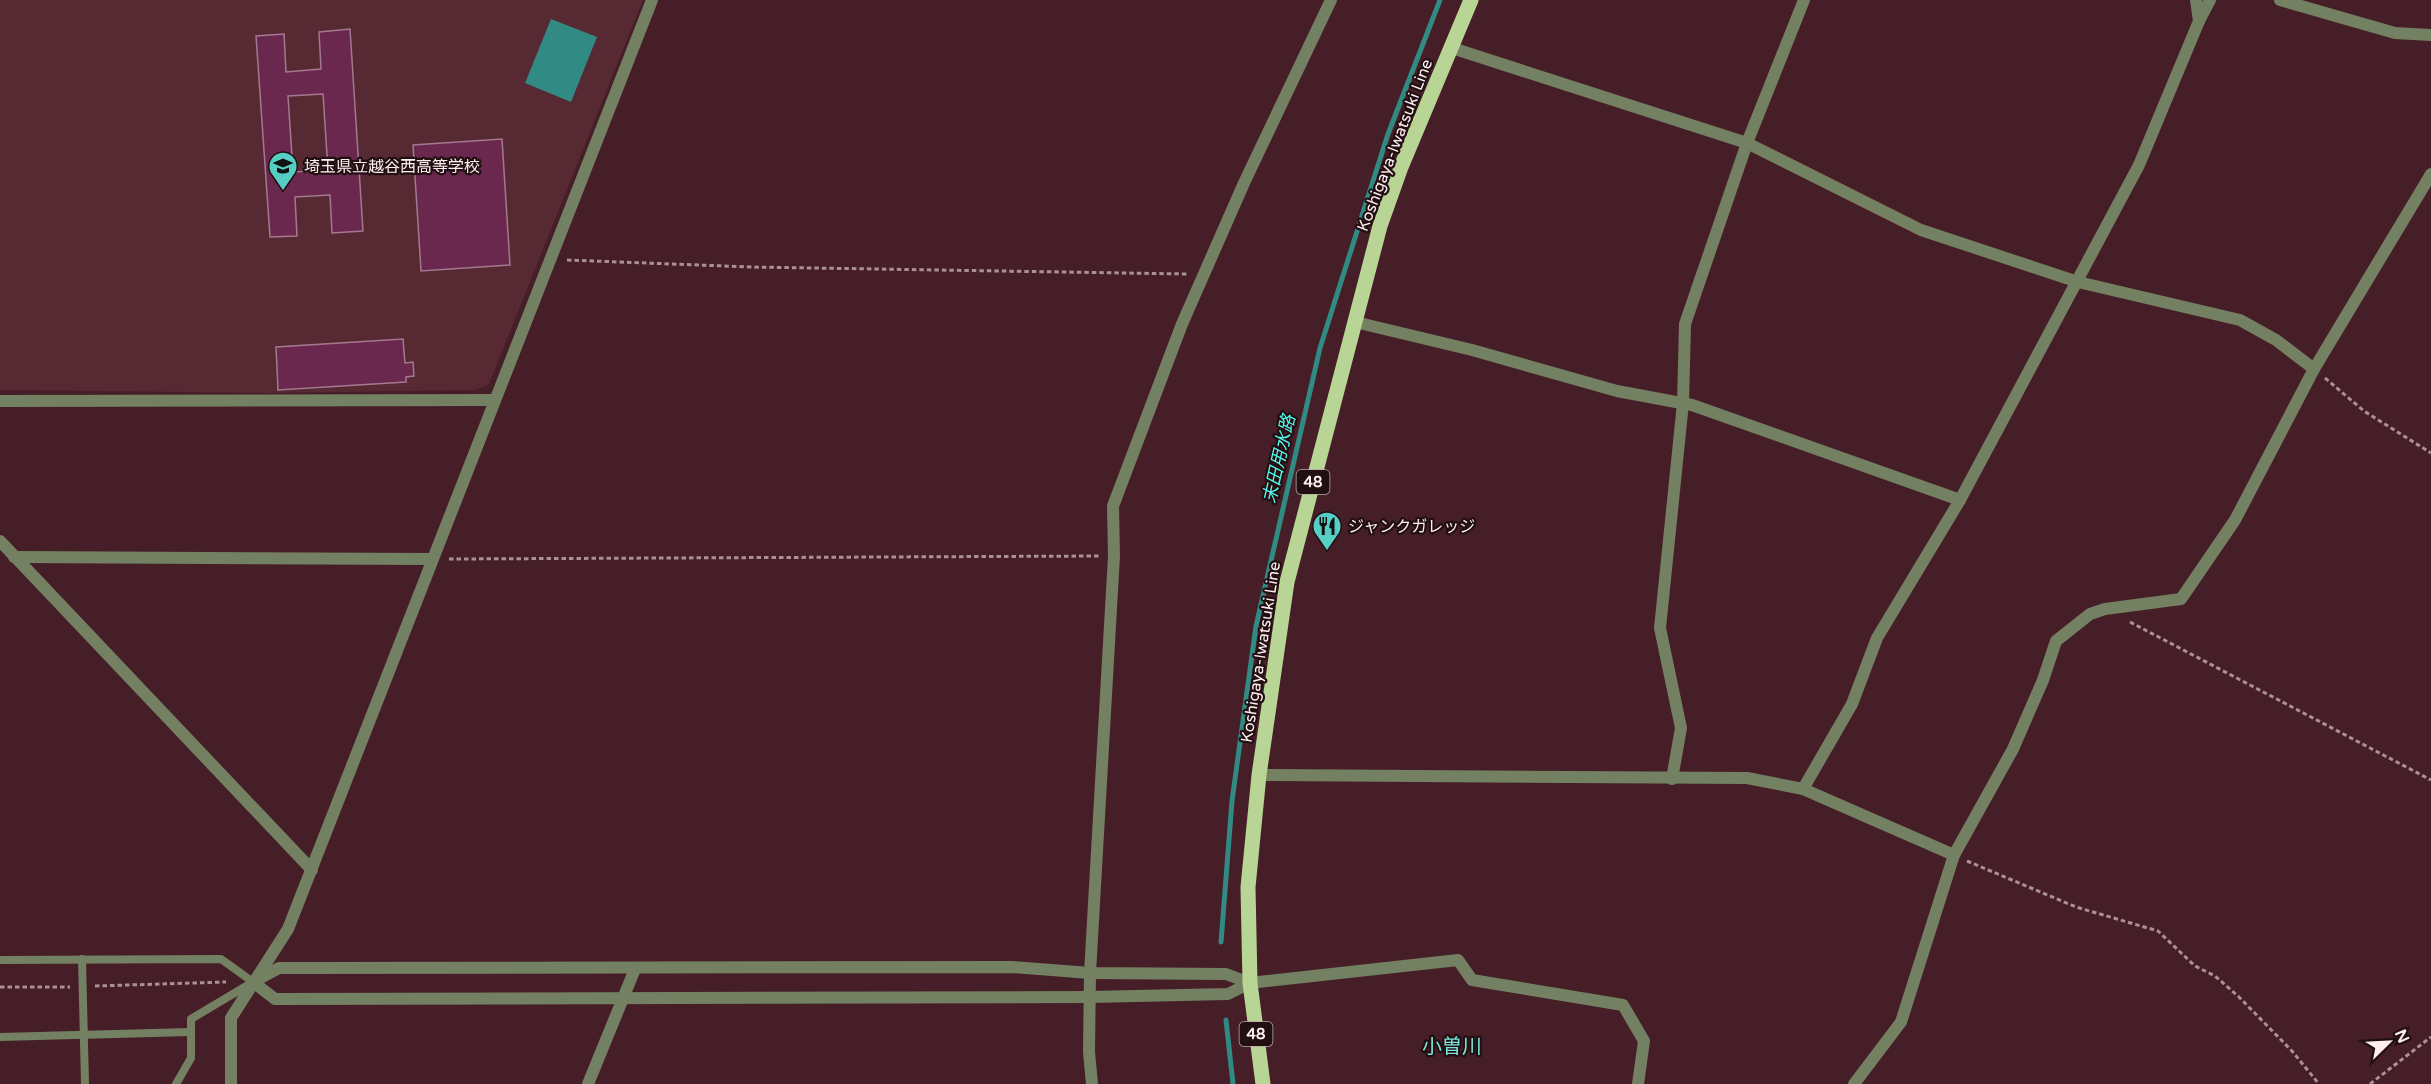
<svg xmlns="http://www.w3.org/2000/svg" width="2431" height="1084" font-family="'Varela Round','Noto Sans JP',sans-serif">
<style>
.built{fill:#562933}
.water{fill:#318a83}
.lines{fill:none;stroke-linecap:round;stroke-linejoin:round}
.stream{stroke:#318a83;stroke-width:5}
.building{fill:#6a284e;stroke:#a4798e;stroke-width:1.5;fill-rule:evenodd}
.path{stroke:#ab9096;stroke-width:3;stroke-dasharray:4.5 3;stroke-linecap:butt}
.service{stroke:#738062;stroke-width:8}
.minor{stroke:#738062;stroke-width:12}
.tertiary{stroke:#738062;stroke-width:12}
.primary{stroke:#b8d595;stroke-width:15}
.labels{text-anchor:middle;stroke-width:4.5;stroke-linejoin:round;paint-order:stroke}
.shield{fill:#210f12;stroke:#bcabae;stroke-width:1.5}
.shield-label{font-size:15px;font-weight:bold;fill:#ffeef1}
.street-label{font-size:16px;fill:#ffeef1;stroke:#210f12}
.poi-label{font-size:16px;fill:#ffeef1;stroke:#210f12;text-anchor:start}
.water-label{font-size:18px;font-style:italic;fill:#54f9ec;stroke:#210f12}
.quarter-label{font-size:20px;fill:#7ae5db;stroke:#210f12}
</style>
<rect width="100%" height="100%" fill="#461e27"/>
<polygon class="built" points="0,0 643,0 489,384 476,390 270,393 0,390"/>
<polygon class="water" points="551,19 597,37 571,102 525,83"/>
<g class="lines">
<g class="stream">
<polyline points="1221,942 1232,801 1256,626 1320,348 1388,134 1440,0"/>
<polyline points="1226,1020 1233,1084"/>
</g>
</g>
<g class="building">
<path d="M350,29L363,231L332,233L330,195L295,197L297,236L270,237L256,36L284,34L286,72L321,69L319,32ZM323,94L328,170L293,172L288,96Z"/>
<polygon points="502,139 510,265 421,271 413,145"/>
<polygon points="403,339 405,363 413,362 414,376 406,377 406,382 278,390 276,347"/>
</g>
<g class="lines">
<g class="path">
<polyline points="567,260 751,267 1187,274"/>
<polyline points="2325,378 2364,411 2431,453"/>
<polyline points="449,559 1100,556"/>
<polyline points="2130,622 2431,780"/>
<polyline points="1967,861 2076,907 2158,931 2195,966 2215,976 2238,996 2292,1051 2319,1084"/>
<polyline points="95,986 226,982"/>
<polyline points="0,987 70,987"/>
<polyline points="2370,1084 2431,1037"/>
</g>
<g class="service">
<polyline points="82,959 85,1084"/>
<polyline points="0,960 221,959 253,982 191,1019 191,1058 176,1084"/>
<polyline points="0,1037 191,1032"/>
</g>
<g class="minor">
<polyline points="2280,0 2395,33 2431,35"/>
<polyline points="2199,21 2210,0"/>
<polyline points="1452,48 1747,143 1921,230 2078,282 2240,320 2276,340 2314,369"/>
<polyline points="1355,322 1472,350 1617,391 1692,405 1960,500"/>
<polyline points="0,401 495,400"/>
<polyline points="0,541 312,870"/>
<polyline points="14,557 432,559"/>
<polyline points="1259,775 1747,778 1803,789 1954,855"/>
<polyline points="1672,779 1681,728 1660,628 1683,403 1685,324 1747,143 1804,0"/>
<polyline points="1803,789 1852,704 1877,638 1960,500 2139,165 2199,21 2196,0"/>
<polyline points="1250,983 1458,960 1472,980 1623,1005 1644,1041 1638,1084"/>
<polyline points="231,1084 231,1018 288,929 652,0"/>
<polyline points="1092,1084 1089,1052 1090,973 1114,556 1113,506 1182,324 1244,183 1331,0"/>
<polyline points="1854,1084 1901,1022 1954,855 2013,749 2043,680 2056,641 2090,614 2105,609 2181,599 2235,520 2314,369 2431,174"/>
</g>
<g class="tertiary">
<polygon points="1012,967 1090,973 1226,974 1250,983 1228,994 1090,997 275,999 253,982 279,968"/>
<polyline points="588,1084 635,969"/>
</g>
<polyline class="primary" points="1263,1084 1250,983 1248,887 1259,775 1287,582 1380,226 1401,167 1471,0"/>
</g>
<defs>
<g id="school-pin" transform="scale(1.5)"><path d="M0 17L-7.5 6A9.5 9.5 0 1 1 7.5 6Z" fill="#56cec4" stroke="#210f12"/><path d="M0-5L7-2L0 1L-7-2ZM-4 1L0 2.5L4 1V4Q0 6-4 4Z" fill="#111"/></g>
<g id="restaurant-pin" transform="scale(1.5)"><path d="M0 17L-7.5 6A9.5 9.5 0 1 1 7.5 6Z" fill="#56cec4" stroke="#210f12"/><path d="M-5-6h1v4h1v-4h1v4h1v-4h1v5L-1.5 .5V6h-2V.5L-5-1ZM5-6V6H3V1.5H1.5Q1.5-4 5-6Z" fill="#111"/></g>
</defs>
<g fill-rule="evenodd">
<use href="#school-pin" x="283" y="166"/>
<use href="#restaurant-pin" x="1327" y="526"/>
</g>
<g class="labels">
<g class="shield">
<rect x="1296.5" y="470" width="33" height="24" rx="4.5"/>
<rect x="1239.5" y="1022" width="33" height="24" rx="4.5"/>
</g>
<g class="shield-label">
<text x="1313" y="487">48</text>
<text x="1256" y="1039">48</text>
</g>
<g class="street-label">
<text transform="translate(1394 145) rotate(-69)" y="6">Koshigaya-Iwatsuki Line</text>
<text transform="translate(1260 652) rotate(-81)" y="6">Koshigaya-Iwatsuki Line</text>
</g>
<g class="poi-label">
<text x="304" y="172">埼玉県立越谷西高等学校</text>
<text x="1348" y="532">ジャンクガレッジ</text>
</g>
<g class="water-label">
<text transform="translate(1279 459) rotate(-77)" y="6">末田用水路</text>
</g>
<g class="quarter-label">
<text x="1452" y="1053">小曽川</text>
</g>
</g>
<g transform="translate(2389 1042) rotate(66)" stroke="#210f12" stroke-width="4.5" paint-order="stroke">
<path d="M0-4.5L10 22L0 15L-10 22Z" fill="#ffeef1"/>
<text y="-9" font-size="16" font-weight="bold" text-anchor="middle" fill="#ffeef1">N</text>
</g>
</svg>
